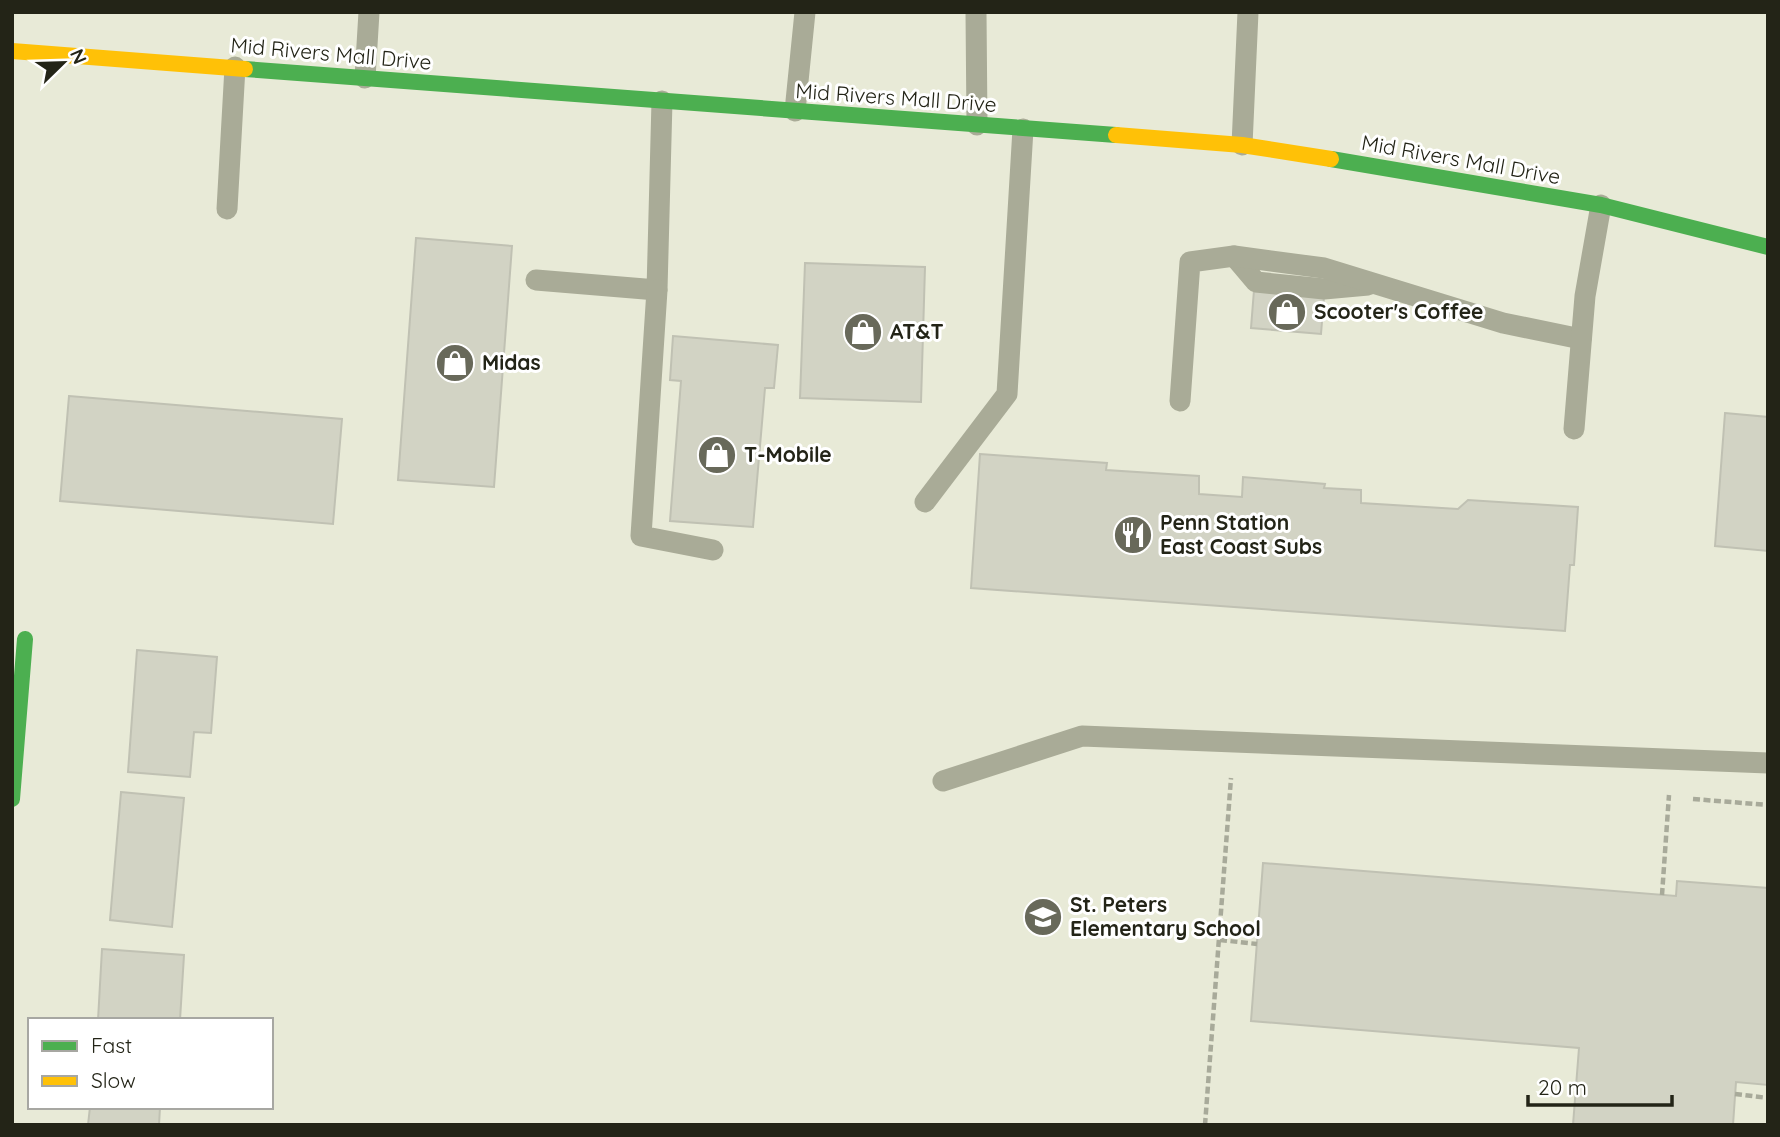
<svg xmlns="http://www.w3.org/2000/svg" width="1780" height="1137" font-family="Quicksand,sans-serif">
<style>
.building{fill:#d2d3c4;stroke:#c0c1b3;stroke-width:2}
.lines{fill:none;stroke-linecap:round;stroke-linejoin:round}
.path{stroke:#a8aa9a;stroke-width:4.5;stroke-dasharray:7 3.5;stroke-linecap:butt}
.lane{stroke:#a9ab97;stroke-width:21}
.fast{stroke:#4caf50;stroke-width:16}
.slow{stroke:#ffc107;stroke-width:16}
.labels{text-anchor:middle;stroke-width:6;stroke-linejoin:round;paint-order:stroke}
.street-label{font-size:21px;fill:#232417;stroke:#fff}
.poi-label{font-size:21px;font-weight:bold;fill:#232417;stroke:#fff;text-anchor:start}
</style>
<rect width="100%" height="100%" fill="#e8ead7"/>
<g class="building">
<polygon points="416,238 512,246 494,487 398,480"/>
<polygon points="805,263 925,267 921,402 800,398"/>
<polygon points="1254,290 1324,297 1321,334 1251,328"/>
<polygon points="673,336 778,345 774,388 765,388 753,527 670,521 681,381 670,380"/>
<polygon points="69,396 342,419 333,524 60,501"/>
<polygon points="1725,413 1768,417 1768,551 1715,546"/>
<polygon points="980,454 1107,463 1106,470 1199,476 1199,494 1242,497 1243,477 1325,484 1324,488 1361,490 1361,503 1458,509 1468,500 1578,507 1574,565 1570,565 1565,631 971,588"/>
<polygon points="137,650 217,657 211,733 194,732 190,777 128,772"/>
<polygon points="121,792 184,798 172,927 110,920"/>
<polygon points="1263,863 1676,896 1677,881 1768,888 1768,1085 1736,1082 1733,1125 1573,1125 1579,1048 1251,1021"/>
<polygon points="102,949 184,955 180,1020 98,1020"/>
<polygon points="90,1107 160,1107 159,1125 88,1125"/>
</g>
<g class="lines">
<g class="path">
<polyline points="1693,799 1768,805"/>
<polyline points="1662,895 1669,795"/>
<polyline points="1220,940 1257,944"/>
<polyline points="1735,1094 1768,1098"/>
<polyline points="1205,1125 1231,778"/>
</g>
<g class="lane">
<polyline points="976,12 977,125"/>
<polyline points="365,78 369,12"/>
<polyline points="795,111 805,12"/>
<polyline points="1242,145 1248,12"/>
<polyline points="227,209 235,67"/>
<polyline points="1234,256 1256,282 1324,289 1368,285"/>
<polyline points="536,280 657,290 662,101"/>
<polyline points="657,290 641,536 713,550"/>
<polyline points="1180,401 1190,262 1234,256 1324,268 1503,323 1581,339"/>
<polyline points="1574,429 1585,296 1601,205"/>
<polyline points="925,502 1007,394 1023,129"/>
<polyline points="943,781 1082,736 1768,763"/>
</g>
<g class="fast">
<polyline points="245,69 1116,135"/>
<polyline points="1331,159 1601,205 1768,247"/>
<polyline points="12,799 25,639"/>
</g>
<g class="slow">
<polyline points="12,51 245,69"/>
<polyline points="1116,135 1242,145 1331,159"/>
</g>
</g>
<defs>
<g id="shop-disc" transform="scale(2.0125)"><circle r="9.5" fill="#68695a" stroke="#fff"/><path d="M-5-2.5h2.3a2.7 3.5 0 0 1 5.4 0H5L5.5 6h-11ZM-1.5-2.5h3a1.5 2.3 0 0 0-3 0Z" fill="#fff"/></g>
<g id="restaurant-disc" transform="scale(2.0125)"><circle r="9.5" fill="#68695a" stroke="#fff"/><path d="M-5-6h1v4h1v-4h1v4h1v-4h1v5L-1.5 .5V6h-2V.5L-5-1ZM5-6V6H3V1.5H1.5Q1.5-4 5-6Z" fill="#fff"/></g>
<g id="school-disc" transform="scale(2.0125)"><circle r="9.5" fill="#68695a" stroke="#fff"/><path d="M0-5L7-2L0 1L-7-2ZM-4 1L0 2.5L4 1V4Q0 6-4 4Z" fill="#fff"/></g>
</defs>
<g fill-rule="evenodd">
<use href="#shop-disc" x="1287" y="312"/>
<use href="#shop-disc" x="863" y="332"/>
<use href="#shop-disc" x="455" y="363"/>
<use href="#shop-disc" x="717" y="455"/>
<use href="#restaurant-disc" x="1133" y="535"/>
<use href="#school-disc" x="1043" y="917"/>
</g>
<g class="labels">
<g class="street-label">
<text transform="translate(331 54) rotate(5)" y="7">Mid Rivers Mall Drive</text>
<text transform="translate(896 98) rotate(4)" y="7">Mid Rivers Mall Drive</text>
<text transform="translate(1461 160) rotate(10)" y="7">Mid Rivers Mall Drive</text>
</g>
<g class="poi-label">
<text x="1314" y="319">Scooter's Coffee</text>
<text x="890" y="339">AT&amp;T</text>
<text x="482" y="370">Midas</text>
<text x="744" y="462">T-Mobile</text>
<text x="1160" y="530">Penn Station<tspan x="1160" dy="24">East Coast Subs</tspan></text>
<text x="1070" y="912">St. Peters<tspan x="1070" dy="24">Elementary School</tspan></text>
</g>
</g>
<rect width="1780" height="1137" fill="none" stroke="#232417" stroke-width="28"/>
<rect x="28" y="1018" width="245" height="91" fill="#ffffff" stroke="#a7a7a2" stroke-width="2"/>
<rect x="42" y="1041" width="35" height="10" fill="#4caf50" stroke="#a7a7a2" stroke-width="2"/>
<text x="91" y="1053" font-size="21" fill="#232417">Fast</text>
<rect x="42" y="1076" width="35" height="10" fill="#ffc107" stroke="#a7a7a2" stroke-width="2"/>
<text x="91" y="1088" font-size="21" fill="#232417">Slow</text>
<g transform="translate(63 63) rotate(67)" stroke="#ffffff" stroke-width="5" paint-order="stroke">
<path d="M0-5L12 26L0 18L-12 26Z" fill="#232417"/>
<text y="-10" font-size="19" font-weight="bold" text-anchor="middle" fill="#232417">N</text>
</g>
<path d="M1528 1095v10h144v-10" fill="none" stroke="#232417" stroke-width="3.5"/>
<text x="1538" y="1095" font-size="21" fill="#232417" stroke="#ffffff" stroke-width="5" paint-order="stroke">20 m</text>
</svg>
